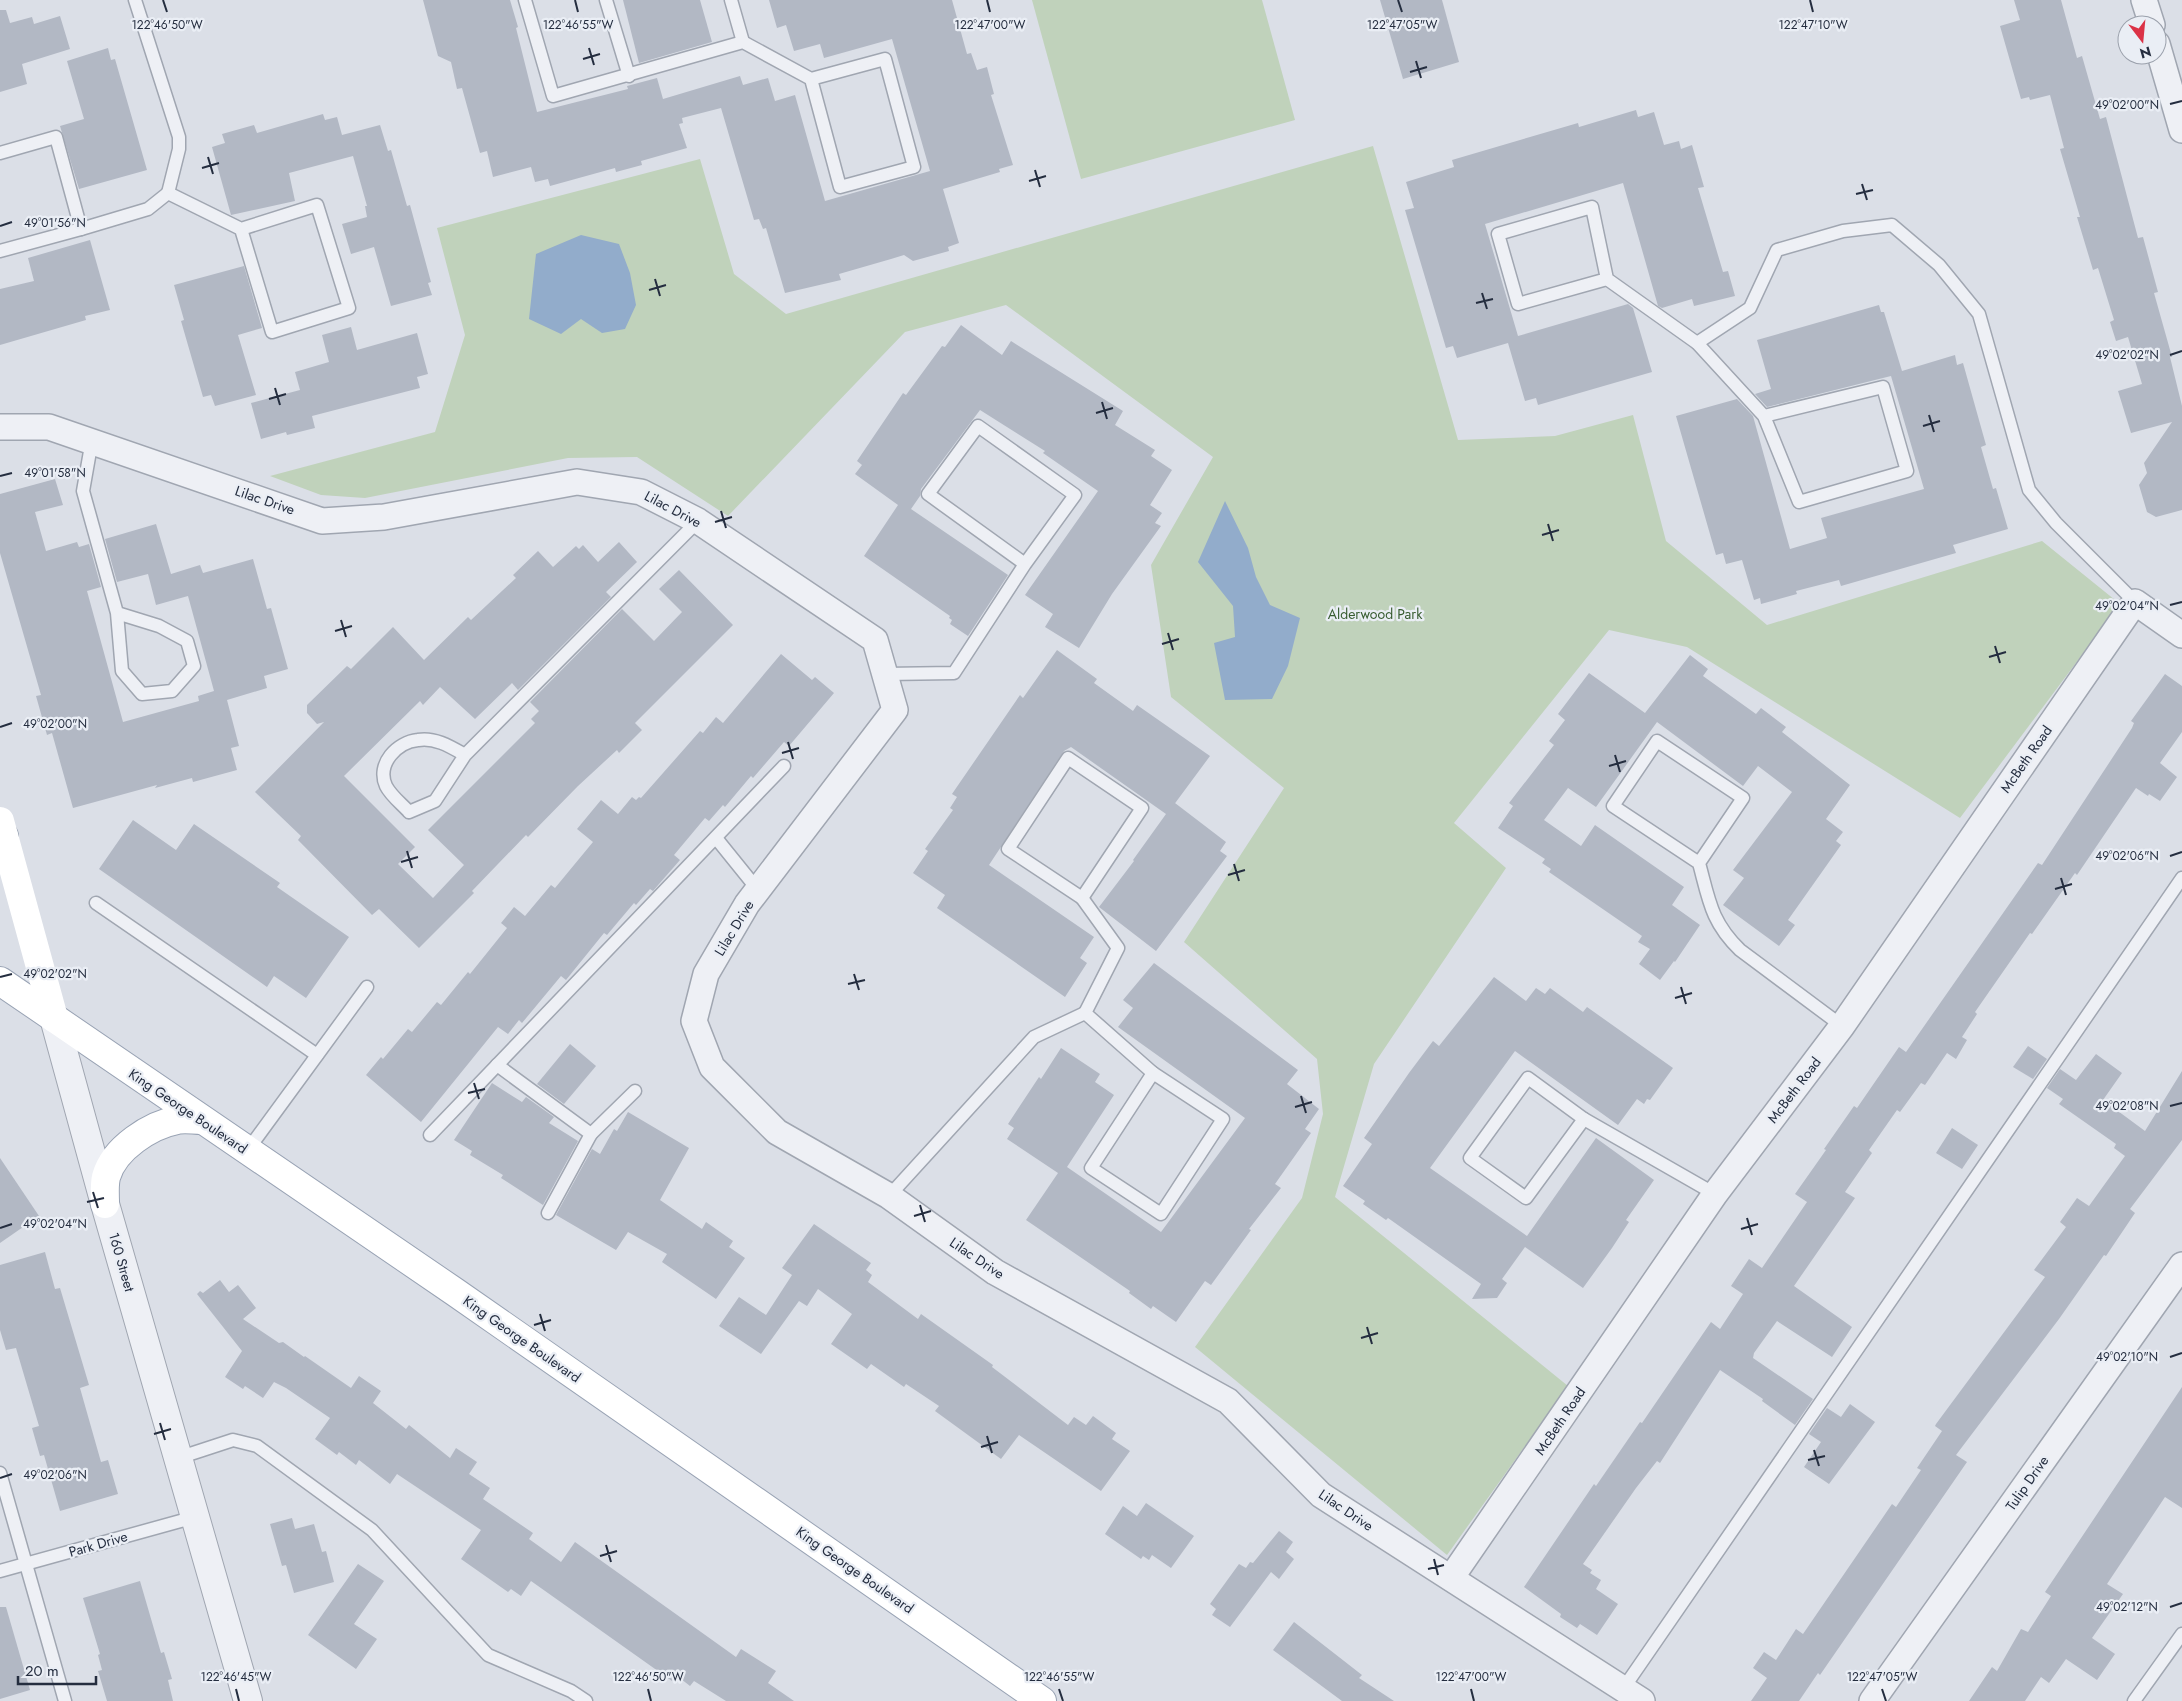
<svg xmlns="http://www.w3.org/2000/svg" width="2182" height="1701" font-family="Jost,sans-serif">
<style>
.green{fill:#c0d2bb}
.water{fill:#92accb}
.building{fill:#b2b8c4}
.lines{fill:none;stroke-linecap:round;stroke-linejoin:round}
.service-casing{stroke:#a0a6b1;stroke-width:15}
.minor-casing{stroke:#a0a6b1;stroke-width:28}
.tertiary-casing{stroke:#a0a6b1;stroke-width:30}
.primary-casing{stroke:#99a3b4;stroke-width:30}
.service{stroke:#eef0f5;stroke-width:12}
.minor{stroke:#eef0f5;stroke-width:25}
.tertiary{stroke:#eef0f5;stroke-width:28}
.secondary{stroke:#fff;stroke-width:28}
.primary{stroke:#fff;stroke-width:28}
.ticks{fill:none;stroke:#242d3f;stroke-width:2}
.labels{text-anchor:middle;stroke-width:4.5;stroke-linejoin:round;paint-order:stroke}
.street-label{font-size:14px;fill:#242d3f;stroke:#eaeef5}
.park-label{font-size:14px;fill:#375c30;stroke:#eaeef5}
.ticks-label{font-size:12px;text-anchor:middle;fill:#242d3f;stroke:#eaeef5;stroke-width:4.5;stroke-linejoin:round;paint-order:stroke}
</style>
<rect width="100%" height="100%" fill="#dbdfe7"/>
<g class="green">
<polygon points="1032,0 1262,0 1295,120 1081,179"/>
<polygon points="1373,146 1458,440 1555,436 1633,415 1666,541 1767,625 2042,541 2120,604 1960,818 1687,647 1609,630 1454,823 1506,868 1374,1064 1335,1197 1568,1386 1447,1555 1195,1347 1302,1198 1323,1114 1317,1059 1184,942 1284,788 1171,697 1151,565 1213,457 1006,305 905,332 728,516 637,457 568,458 365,498 321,495 270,476 435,432 465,335 437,228 700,159 734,274 786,314"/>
</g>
<g class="water">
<polygon points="581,235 619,244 630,273 636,305 625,329 602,333 581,319 561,334 529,319 536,254"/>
<polygon points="1225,501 1248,548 1256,577 1270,605 1300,618 1288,666 1272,699 1225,700 1214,643 1235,637 1233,606 1198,562"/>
</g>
<g class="building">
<polygon points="423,0 510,0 518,27 516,28 537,112 628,89 627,86 657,78 663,99 740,76 743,85 768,78 775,101 795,95 825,201 930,171 892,39 824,58 820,44 794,51 786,25 777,28 769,0 952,0 967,54 971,53 977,70 987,67 994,94 991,95 1013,165 999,169 1000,172 943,189 959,243 948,247 949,251 913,261 904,255 891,259 839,274 841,280 785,293 766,228 763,229 759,219 754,220 721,108 682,118 683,123 679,124 687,148 641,161 642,165 616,172 615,168 550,186 548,179 535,182 531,167 493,177 487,151 480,153 462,88 457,89 451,62 438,56"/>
<polygon points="623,0 700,0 712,42 639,63"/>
<polygon points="1380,0 1442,0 1459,62 1403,79"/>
<polygon points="2014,0 2061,0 2077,58 2082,56 2100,119 2106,117 2138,238 2143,237 2158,292 2154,293 2172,357 2170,357 2182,406 2182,510 2156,517 2147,512 2139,485 2147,473 2144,463 2172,422 2131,433 2118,391 2142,384 2128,337 2116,341 2110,322 2114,320 2098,268 2093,270 2077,217 2080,217 2060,149 2064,148 2050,95 2030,100 2029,97 2021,99 2000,26 2020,20"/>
<polygon points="0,10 6,10 10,23 32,17 34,24 60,16 70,49 22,64 27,84 0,92"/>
<polygon points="108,48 111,60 115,59 147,170 79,189 60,126 84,119 67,61"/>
<polygon points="1636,110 1638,117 1654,112 1664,145 1679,141 1681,149 1692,145 1704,187 1698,188 1723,272 1728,271 1735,296 1694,306 1692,299 1662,308 1658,306 1623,183 1485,224 1518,336 1628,304 1633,308 1652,372 1538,405 1536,398 1525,401 1508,343 1457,358 1453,346 1446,348 1405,210 1414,208 1406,182 1454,167 1452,160 1578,123 1579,127"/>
<polygon points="323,114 325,120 337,117 342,135 380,125 388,151 391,150 407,206 410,205 431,282 428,283 432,295 391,306 374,247 351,254 342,224 367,217 365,206 367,206 353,156 289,173 295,201 231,215 212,147 225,143 222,134 254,125 257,133"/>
<polygon points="90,240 110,310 85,316 86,320 0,345 0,289 34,281 28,258"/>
<polygon points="244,266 262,328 238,335 256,395 215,406 211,395 203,397 181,321 184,320 174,285"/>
<polygon points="1879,305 1881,312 1884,312 1902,371 1955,355 1957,365 1963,363 1986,445 1981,447 1993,489 1996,488 2008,529 1953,545 1956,553 1841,586 1839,580 1796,591 1797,594 1761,604 1760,598 1754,600 1742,560 1726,564 1723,553 1716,555 1676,416 1737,399 1753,416 1790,549 1827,538 1821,518 1924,489 1891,376 1767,407 1755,394 1771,389 1757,340"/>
<polygon points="961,325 1002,355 1011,341 1123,411 1115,425 1155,450 1151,456 1172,470 1150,505 1162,513 1155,523 1161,526 1112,594 1079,648 1045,627 1053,614 1025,595 1098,491 1043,453 1045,451 980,410 921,489 920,496 911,509 1008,575 968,636 950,624 952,620 949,618 950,616 864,556 898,505 855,474 862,465 857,461 903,393 906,395 942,346 945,347"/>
<polygon points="351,327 357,350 417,333 428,374 417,377 420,388 312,416 315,428 287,435 286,432 261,439 251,403 300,390 295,372 329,362 322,335"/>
<polygon points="55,479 63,505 35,512 46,551 77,542 79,547 89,544 101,587 87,591 123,722 199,701 198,696 214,691 188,596 156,605 148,574 117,582 105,539 156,524 171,574 200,565 203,573 253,559 267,609 271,608 288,669 264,676 267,688 227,700 239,746 231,748 237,770 193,782 192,778 155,788 157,785 73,808 52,733 47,735 36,696 41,695 0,553 0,494"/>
<polygon points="619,542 637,562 606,592 611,597 518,690 512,683 475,719 440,687 423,705 420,701 344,776 415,847 398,864 433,898 464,865 428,830 535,723 531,719 539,711 530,702 622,609 654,641 682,612 659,589 679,570 733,625 635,723 642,730 619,753 617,750 578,786 528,837 526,835 472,891 474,893 419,948 379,909 372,915 298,840 301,836 255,792 324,722 317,724 307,713 307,705 347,666 351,669 393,627 424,660 468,617 471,620 516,578 513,575 538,551 553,567 576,546 579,549 583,545 598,562"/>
<polygon points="1057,650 1097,679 1094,683 1133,711 1137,705 1210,756 1173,806 1175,803 1226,842 1220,851 1227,856 1156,951 1099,907 1134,861 1133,860 1166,814 1071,747 1064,751 989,865 1094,937 1080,958 1087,963 1065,997 937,908 945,895 913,873 928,851 925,849 953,810 950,808 957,797 952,794 1020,695 1023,698"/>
<polygon points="781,654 812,680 815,677 834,693 789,746 784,742 753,778 751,776 725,807 723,805 709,821 705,818 674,855 680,860 659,884 653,891 650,889 636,905 634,903 607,935 604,933 566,980 561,976 522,1023 519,1020 508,1034 498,1027 421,1122 366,1075 381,1057 383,1059 408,1029 412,1032 437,1002 441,1005 468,972 470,974 507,928 501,923 514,907 525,916 551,885 555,888 593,842 577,829 601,800 618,814 632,797 636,800 639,797 641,798 700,731 703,733 716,717 723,723"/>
<polygon points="1690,655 1708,669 1703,676 1756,714 1761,708 1786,727 1782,732 1850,785 1826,819 1843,832 1836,841 1841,845 1788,920 1795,925 1779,946 1723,905 1744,878 1733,870 1792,792 1758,766 1743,786 1657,722 1596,807 1568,788 1544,820 1581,846 1595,825 1684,887 1672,905 1700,925 1675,962 1674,961 1660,980 1639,964 1650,949 1638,942 1642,936 1549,872 1551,869 1542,863 1545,859 1498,828 1513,806 1509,803 1554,745 1549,741 1565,720 1558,714 1589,673 1645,713"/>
<polygon points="2165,674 2182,686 2182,732 2160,763 2177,777 2160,801 2149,794 2148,796 2136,788 2077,875 2075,873 2032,934 2030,933 1975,1012 1977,1014 1962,1037 1967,1040 1956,1059 1947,1053 1925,1085 1921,1083 1900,1112 1897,1110 1869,1150 1872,1153 1845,1192 1855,1198 1794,1286 1852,1327 1832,1357 1777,1321 1754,1353 1753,1358 1813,1399 1795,1425 1762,1401 1763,1399 1720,1370 1660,1463 1657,1461 1636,1488 1583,1564 1592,1570 1590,1573 1601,1580 1596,1589 1618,1604 1597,1635 1580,1624 1577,1628 1560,1617 1561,1614 1524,1587 1594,1484 1596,1486 1640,1422 1642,1423 1711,1322 1720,1329 1743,1294 1731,1286 1749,1259 1762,1268 1807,1202 1795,1194 1826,1150 1824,1149 1854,1106 1857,1108 1899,1047 1906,1052 2038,863 2042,865 2132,728 2134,723 2131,721"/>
<polygon points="133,820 176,850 194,824 280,883 277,887 349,937 306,998 274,976 267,987 99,869"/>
<polygon points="1154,963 1298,1070 1287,1084 1319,1109 1305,1129 1311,1133 1275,1184 1281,1188 1249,1229 1251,1230 1211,1285 1205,1281 1176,1322 1153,1306 1151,1309 1129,1293 1130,1291 1026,1220 1058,1173 1007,1139 1014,1128 1008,1124 1039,1077 1041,1079 1061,1048 1100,1074 1095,1082 1114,1095 1067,1167 1161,1232 1245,1118 1118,1027 1133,1008 1123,1000"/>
<polygon points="1494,977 1526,1001 1536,988 1545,994 1550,988 1583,1012 1587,1007 1673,1068 1650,1100 1647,1099 1644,1104 1637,1099 1618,1125 1515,1051 1430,1168 1527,1236 1596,1138 1654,1180 1626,1220 1629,1222 1612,1248 1583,1288 1525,1247 1502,1279 1507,1283 1497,1298 1472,1299 1481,1284 1388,1218 1386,1220 1363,1204 1365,1201 1343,1186 1372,1144 1364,1138 1409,1073 1433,1041 1439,1046"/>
<polygon points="570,1044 596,1066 564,1104 537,1084"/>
<polygon points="2028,1046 2047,1059 2033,1079 2013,1067"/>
<polygon points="2096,1054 2122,1073 2103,1100 2145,1131 2182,1071 2182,1140 2130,1209 2135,1213 2106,1256 2104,1255 2059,1319 1956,1455 1967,1462 1820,1675 1818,1673 1799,1701 1751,1701 1767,1678 1753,1668 1764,1652 1776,1660 1796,1629 1803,1634 1892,1504 1896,1507 1921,1470 1917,1468 1942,1431 1935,1426 1936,1424 2045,1277 2034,1270 2066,1227 2060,1222 2077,1198 2089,1206 2125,1156 2114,1148 2116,1144 2059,1104 2063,1099 2047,1088 2060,1069 2076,1080"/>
<polygon points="492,1083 522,1102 526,1097 554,1117 549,1123 578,1141 543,1205 501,1178 503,1175 470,1155 472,1151 454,1140"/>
<polygon points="628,1112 689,1148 660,1200 702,1229 706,1222 733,1241 729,1247 745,1258 716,1299 662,1262 667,1254 628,1232 616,1250 556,1215 592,1149 600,1154 614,1129 617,1131"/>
<polygon points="1952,1128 1978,1145 1962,1169 1936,1153"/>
<polygon points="0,1158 39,1216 0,1243"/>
<polygon points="814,1224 871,1263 866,1270 872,1275 868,1282 918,1319 921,1314 993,1365 992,1367 1068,1425 1074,1417 1086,1425 1093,1416 1116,1433 1112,1439 1130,1451 1101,1491 1019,1435 1001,1459 935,1411 939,1406 906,1384 904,1387 871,1364 867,1369 831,1344 852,1314 818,1289 807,1306 799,1301 761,1354 719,1326 739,1297 766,1315 792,1275 782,1268"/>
<polygon points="45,1252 55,1289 60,1288 89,1385 80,1388 101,1462 108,1460 118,1494 60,1511 44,1455 40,1456 32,1428 39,1426 16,1348 6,1350 0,1330 0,1265"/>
<polygon points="220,1280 229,1292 238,1285 256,1308 243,1319 279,1343 283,1342 304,1357 305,1356 351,1388 359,1376 381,1391 373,1403 406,1429 409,1425 450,1458 456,1448 477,1462 469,1474 490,1488 483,1499 533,1533 529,1539 561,1562 575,1542 736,1657 741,1649 776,1671 768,1683 794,1701 726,1701 694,1681 690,1686 676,1675 672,1681 531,1581 521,1596 511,1589 508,1592 461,1559 481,1530 397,1474 390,1484 359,1460 356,1465 339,1452 337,1455 315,1439 330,1418 286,1388 274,1382 263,1398 245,1386 243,1389 225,1377 242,1351 197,1294 200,1291 203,1293"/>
<polygon points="2182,1387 2182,1508 2165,1497 2107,1584 2123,1594 2092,1638 2115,1654 2097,1680 2066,1659 2049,1683 2041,1677 2025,1701 1969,1701 1992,1667 1997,1671 2021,1629 2028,1632 2051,1596 2045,1592"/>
<polygon points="1850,1404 1875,1422 1829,1484 1804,1467 1821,1442 1809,1434 1827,1408 1841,1417"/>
<polygon points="1146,1503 1194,1536 1171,1568 1152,1555 1149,1560 1143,1556 1141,1559 1105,1534 1123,1506 1137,1516"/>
<polygon points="292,1518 295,1529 314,1524 322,1552 326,1551 334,1582 294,1593 286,1565 282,1566 270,1524"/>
<polygon points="1279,1531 1293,1542 1286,1552 1294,1559 1279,1579 1271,1572 1230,1627 1212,1615 1216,1609 1210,1604 1239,1564 1246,1568 1250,1562 1253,1563"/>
<polygon points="358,1564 384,1581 354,1624 377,1639 356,1669 308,1635"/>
<polygon points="140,1581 161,1653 164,1652 172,1679 168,1680 173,1701 107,1701 98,1671 102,1670 98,1655 100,1654 83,1598"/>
<polygon points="0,1607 6,1607 30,1690 0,1699"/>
<polygon points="1294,1622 1362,1675 1359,1678 1394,1701 1342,1701 1273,1650"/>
</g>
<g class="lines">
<g class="service-casing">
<g id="service">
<polyline points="135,0 179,137 179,149 168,193"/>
<polyline points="525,0 553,96 743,42 811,79 840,187 914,167 885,59 811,79"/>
<polyline points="606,0 629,76"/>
<polyline points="731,0 743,42"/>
<polyline points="0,153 56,137 81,229 0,251"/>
<polyline points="81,229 148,209 168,193 241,229 317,205 349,308 272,332 241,229"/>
<polyline points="1607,279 1518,304 1498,234 1592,207 1607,279 1697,343 1764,416 1799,502 1907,471 1883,387 1764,416"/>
<polyline points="1697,343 1750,308 1777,250 1843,231 1892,225 1939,265 1979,314 2029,490 2056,523 2135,602"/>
<polyline points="92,440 83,491 117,613 122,671 142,694 172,691 194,666 187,641 159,626 117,613"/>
<polyline points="885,674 954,673 1025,564 1075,495 978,426 928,494 1025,564"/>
<path d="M465,755C451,747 435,737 418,740C397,742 376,764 386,786C391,796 403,805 409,812L435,801L465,755L698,521"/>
<polygon points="1068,758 1142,808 1082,898 1008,849"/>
<polyline points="716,838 758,890"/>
<path d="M1699,863L1743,798L1657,741L1613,806L1699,863C1709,900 1711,922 1740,950L1842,1026"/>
<polyline points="1082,898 1118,948 1085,1013 1153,1073"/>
<polyline points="96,903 317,1055"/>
<polyline points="497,1065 591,1134 548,1213"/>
<polygon points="1153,1073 1223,1119 1161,1214 1091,1168"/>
<polygon points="1528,1078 1584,1119 1526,1198 1470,1158"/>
<polyline points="1584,1119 1715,1194"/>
<polyline points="591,1134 635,1091"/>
<polyline points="430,1135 784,766"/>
<polyline points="247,1151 367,987"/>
<polyline points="889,1196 1034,1037 1085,1013"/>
<polyline points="178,1458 233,1440 257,1446 372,1530 488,1655 571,1691 586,1701"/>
<polyline points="0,1473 65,1701"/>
<polyline points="0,1571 195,1517"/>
<polyline points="1623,1689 2182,878"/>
<polyline points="2134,1701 2182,1634"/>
</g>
</g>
<g class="minor-casing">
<g id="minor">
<polyline points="2144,0 2152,25"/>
<polyline points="2157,44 2182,130"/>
<polyline points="0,427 49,427 322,521 384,517 577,482 641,492 698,521 875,640 895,710 747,904 706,974 694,1021 712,1067 777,1132 889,1196 995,1272 1228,1401 1321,1495 1642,1701"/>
<polyline points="1451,1578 1715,1194 1842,1026 2135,602 2182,635"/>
<polyline points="1872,1701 2182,1265"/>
</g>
</g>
<g class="tertiary-casing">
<polyline id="tertiary" points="54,1018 105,1204 248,1701"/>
</g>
<g class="primary-casing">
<g id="primary">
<polyline points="0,846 4,836"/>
<polyline points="0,981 455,1292 1042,1701"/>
<path d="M105,1204C105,1195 104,1185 106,1177C114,1148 151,1125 177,1120C185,1118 193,1120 201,1120"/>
</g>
</g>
<use href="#service" class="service"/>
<use href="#minor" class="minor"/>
<use href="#tertiary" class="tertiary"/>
<polyline class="secondary" points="0,821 54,1018"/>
<use href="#primary" class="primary"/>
</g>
<path class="ticks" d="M163,0L167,12M575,0L578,12M987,0L990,12M1398,0L1402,12M1810,0L1813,12M589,48L594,65M583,59L600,54M1416,61L1421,78M1410,72L1427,67M2170,104L2182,101M208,157L213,174M202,168L219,163M1035,170L1040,187M1029,181L1046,176M1862,184L1867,200M1856,194L1873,190M0,226L12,222M655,279L660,296M649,290L666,285M1482,293L1487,309M1476,303L1493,299M2170,355L2182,351M275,388L280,405M269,399L286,394M1102,402L1107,419M1096,413L1113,408M1929,415L1934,432M1923,426L1940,421M0,476L12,473M721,511L726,528M715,522L732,517M1548,524L1553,541M1542,535L1559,530M2170,605L2182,602M341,620L346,637M335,631L352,626M1168,633L1173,650M1162,644L1179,639M1995,646L2000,663M1989,657L2006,652M0,727L12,723M788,742L793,759M782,753L799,748M1615,755L1620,772M1609,766L1626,761M407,851L412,868M2170,856L2182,852M401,862L418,857M1234,864L1239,881M1228,875L1245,870M2061,878L2066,895M2055,889L2072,884M854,974L859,990M0,977L12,974M848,984L865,980M1681,987L1686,1004M1675,998L1692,993M474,1083L479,1099M468,1093L485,1089M1301,1096L1306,1113M2170,1106L2182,1103M1295,1107L1312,1102M93,1192L98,1208M87,1202L104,1198M920,1205L925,1222M914,1216L931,1211M1747,1218L1752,1235M0,1228L12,1224M1741,1229L1758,1224M540,1314L545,1331M534,1325L551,1320M1367,1327L1372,1344M1361,1338L1378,1333M2170,1357L2182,1353M160,1423L165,1440M154,1434L171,1429M987,1436L992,1453M981,1447L998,1442M1814,1450L1819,1466M1808,1460L1825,1456M0,1478L12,1474M606,1545L611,1562M600,1556L617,1551M1434,1559L1438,1575M1428,1569L1444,1565M2170,1607L2182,1603M236,1689L239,1701M648,1689L651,1701M1059,1689L1063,1701M1471,1689L1474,1701M1882,1689L1886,1701"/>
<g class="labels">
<g class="street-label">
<text transform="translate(265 500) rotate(19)" y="5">Lilac Drive</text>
<text transform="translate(673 509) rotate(28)" y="5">Lilac Drive</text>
<text transform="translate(2026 759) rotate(-55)" y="5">McBeth Road</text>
<text transform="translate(734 928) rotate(-59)" y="5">Lilac Drive</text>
<text transform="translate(1794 1090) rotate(-53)" y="5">McBeth Road</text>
<text transform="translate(188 1111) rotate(34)" y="5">King George Boulevard</text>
<text transform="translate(977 1258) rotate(34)" y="5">Lilac Drive</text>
<text transform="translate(122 1262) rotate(74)" y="5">160 Street</text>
<text transform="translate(522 1339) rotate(35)" y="5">King George Boulevard</text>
<text transform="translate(1560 1421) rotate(-56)" y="5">McBeth Road</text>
<text transform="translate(2027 1483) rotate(-55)" y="5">Tulip Drive</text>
<text transform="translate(1346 1510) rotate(34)" y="5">Lilac Drive</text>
<text transform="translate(98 1544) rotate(-16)" y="5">Park Drive</text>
<text transform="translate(855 1570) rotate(35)" y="5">King George Boulevard</text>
</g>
<g class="park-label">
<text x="1375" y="619">Alderwood Park</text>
</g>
</g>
<g class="ticks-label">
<text x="167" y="29">122°46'50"W</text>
<text x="578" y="29">122°46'55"W</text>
<text x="990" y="29">122°47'00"W</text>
<text x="1402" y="29">122°47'05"W</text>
<text x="1813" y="29">122°47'10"W</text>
<text x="2127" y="109">49°02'00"N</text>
<text x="55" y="227">49°01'56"N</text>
<text x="2127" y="359">49°02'02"N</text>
<text x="55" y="477">49°01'58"N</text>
<text x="2127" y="610">49°02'04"N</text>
<text x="55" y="728">49°02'00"N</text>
<text x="2127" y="860">49°02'06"N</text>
<text x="55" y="978">49°02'02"N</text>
<text x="2127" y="1110">49°02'08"N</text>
<text x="55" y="1228">49°02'04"N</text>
<text x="2127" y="1361">49°02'10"N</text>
<text x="55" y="1479">49°02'06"N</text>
<text x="2127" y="1611">49°02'12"N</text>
<text x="236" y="1681">122°46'45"W</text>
<text x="648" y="1681">122°46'50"W</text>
<text x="1059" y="1681">122°46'55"W</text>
<text x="1471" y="1681">122°47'00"W</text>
<text x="1882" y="1681">122°47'05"W</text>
</g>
<g transform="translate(2142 40) rotate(164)"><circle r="24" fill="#eaeef5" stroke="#9ba1ac"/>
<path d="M0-4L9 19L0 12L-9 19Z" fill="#db3246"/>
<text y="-8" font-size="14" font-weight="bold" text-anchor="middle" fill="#242d3f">N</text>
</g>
<path d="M18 1676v8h78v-8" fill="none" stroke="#242d3f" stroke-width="2.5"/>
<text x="25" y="1676" font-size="15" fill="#242d3f" stroke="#eaeef5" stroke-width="4" paint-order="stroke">20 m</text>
</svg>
